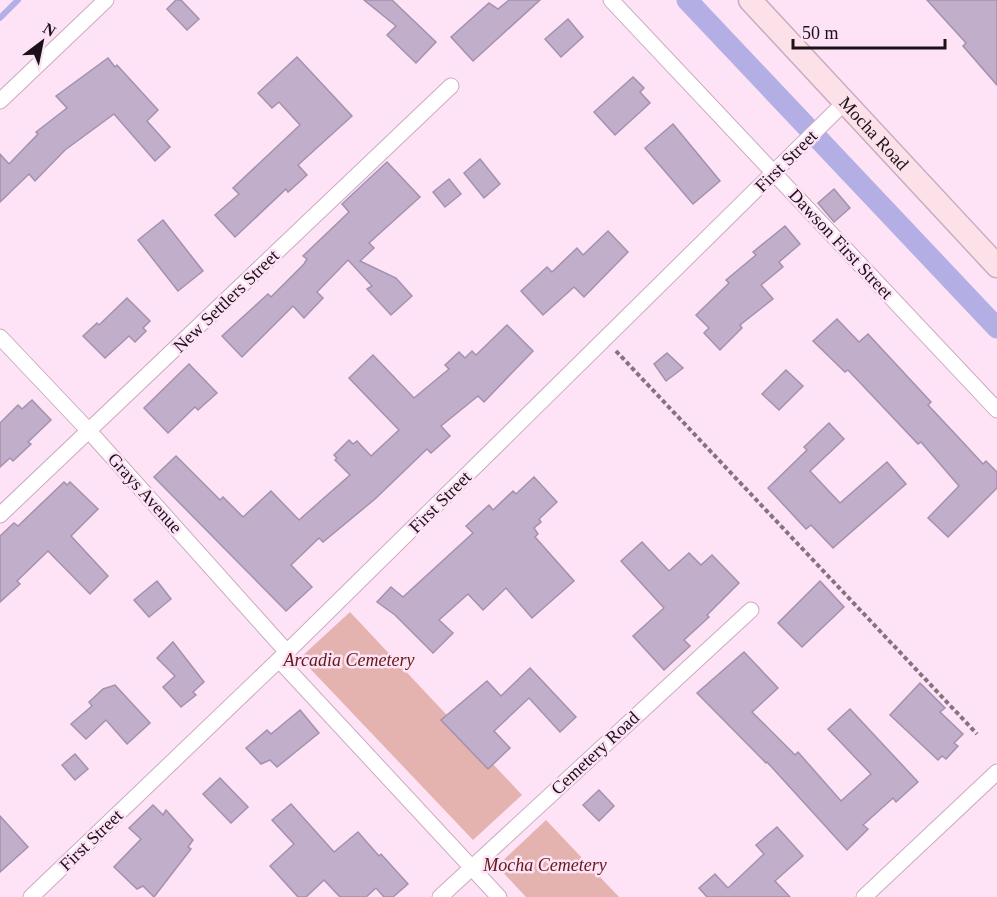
<svg xmlns="http://www.w3.org/2000/svg" width="997" height="897" font-family="Georgia,serif">
<style>
.green{fill:#e4b3af}
.lines{fill:none;stroke-linecap:round;stroke-linejoin:round}
.stream{stroke:#b3aee4;stroke-width:6}
.canal{stroke:#b3aee4;stroke-width:21}
.building{fill:#c0aecb;stroke:#a391ae;stroke-width:1.5}
.street-casing{stroke:#caabc1;stroke-width:17}
.secondary-casing{stroke:#caabc1;stroke-width:25}
.path{stroke:#85737f;stroke-width:4;stroke-dasharray:4.5 3;stroke-linecap:butt}
.street{stroke:#fff;stroke-width:15}
.secondary{stroke:#fce1e9;stroke-width:22}
.labels{text-anchor:middle;stroke-width:5;stroke-linejoin:round;paint-order:stroke}
.street-label{font-size:18px;fill:#1c1119;stroke:#fde3f5}
.park-label{font-size:18px;font-style:italic;fill:#63181a;stroke:#fde3f5}
</style>
<rect width="100%" height="100%" fill="#fde3f5"/>
<g class="green">
<polygon points="350,612 522,795 473,840 300,658"/>
<polygon points="546,820 619,897 526,897 497,866"/>
</g>
<g class="lines">
<polyline class="stream" points="0,18 18,0"/>
<polyline class="canal" points="687,0 997,328"/>
</g>
<g class="building">
<polygon points="176,0 181,0 199,19 187,30 167,9"/>
<polygon points="364,0 392,0 436,42 416,63 387,35 396,26"/>
<polygon points="509,0 540,0 473,61 451,37 489,3 498,9"/>
<polygon points="927,0 997,0 997,85 963,46 966,43"/>
<polygon points="568,19 583,37 561,57 545,39"/>
<polygon points="297,57 352,116 298,165 307,175 288,192 286,189 235,237 215,215 239,194 233,188 300,125 279,102 272,108 258,93"/>
<polygon points="108,58 115,67 117,65 158,110 147,121 170,147 155,161 114,114 65,150 35,181 29,174 0,202 0,154 9,164 38,134 36,132 67,108 56,96"/>
<polygon points="633,77 644,88 640,92 650,103 615,135 594,112"/>
<polygon points="673,124 720,181 693,204 645,148"/>
<polygon points="480,159 500,184 484,198 464,173"/>
<polygon points="387,162 420,197 369,243 374,248 360,261 396,278 412,296 391,315 367,289 372,286 348,260 317,292 323,298 304,318 293,306 242,357 222,336 268,294 271,297 304,264 307,259 303,256 349,212 342,204"/>
<polygon points="449,179 461,194 445,207 433,192"/>
<polygon points="834,189 850,208 834,222 818,203"/>
<polygon points="163,220 203,271 178,291 138,240"/>
<polygon points="785,226 800,244 779,262 783,267 761,285 773,299 740,325 742,328 720,350 704,333 709,328 696,315 726,286 729,283 726,280 756,255 753,252"/>
<polygon points="608,231 628,252 584,297 574,287 543,315 521,291 547,267 552,272 577,248 583,255"/>
<polygon points="127,298 150,321 143,328 146,331 135,342 129,336 105,358 83,336 97,323 99,325"/>
<polygon points="837,319 859,342 868,334 931,402 928,405 958,437 983,464 986,461 997,472 997,488 948,537 928,518 959,486 921,442 918,444 848,370 845,372 813,341"/>
<polygon points="507,325 533,351 484,402 478,396 441,426 450,436 431,453 427,449 375,499 323,542 319,538 291,565 312,587 286,611 154,477 176,456 220,500 223,497 243,517 271,491 299,520 350,475 335,460 337,458 334,455 349,440 353,444 357,441 371,456 399,430 349,378 373,355 414,398 449,369 445,365 459,352 465,358 472,351 476,355"/>
<polygon points="667,353 683,368 666,381 654,364"/>
<polygon points="189,364 217,393 198,410 195,407 168,433 144,408"/>
<polygon points="786,370 803,386 779,410 762,394"/>
<polygon points="32,400 51,420 28,442 31,444 13,461 10,458 0,467 0,423 18,405 22,409"/>
<polygon points="829,423 844,439 810,471 840,503 887,462 906,484 833,548 811,525 806,529 768,488 807,450 804,447"/>
<polygon points="534,477 557,502 539,519 541,522 534,528 538,534 535,537 574,581 532,618 506,588 483,610 468,594 439,620 453,633 433,653 395,615 377,602 391,587 403,597 473,533 466,526 489,505 493,510 513,491 516,494"/>
<polygon points="64,482 67,485 70,482 98,509 71,536 108,576 90,594 48,551 17,581 20,584 0,602 0,536 14,523 18,526"/>
<polygon points="642,542 669,571 689,553 701,565 712,555 739,583 707,615 709,617 684,640 690,646 664,670 633,636 664,608 621,561"/>
<polygon points="157,581 171,599 149,617 134,600"/>
<polygon points="820,581 844,607 802,647 778,623"/>
<polygon points="173,642 204,682 193,692 196,695 181,707 163,687 175,676 157,658"/>
<polygon points="744,652 778,688 752,712 795,755 798,752 841,801 871,774 828,729 850,709 918,782 896,802 893,798 863,825 868,829 847,850 767,762 766,763 697,693"/>
<polygon points="530,668 576,717 560,732 529,698 494,731 510,748 488,769 441,720 487,681 501,696"/>
<polygon points="920,683 945,708 940,712 963,734 954,743 958,746 946,759 942,756 938,760 890,715"/>
<polygon points="115,685 150,723 127,744 106,720 86,739 71,724 92,706 89,702 103,689"/>
<polygon points="300,710 319,733 277,767 270,760 261,764 246,748 267,730 271,734"/>
<polygon points="75,754 88,769 75,780 62,765"/>
<polygon points="220,778 248,807 231,823 203,794"/>
<polygon points="599,790 614,806 599,821 583,805"/>
<polygon points="291,804 334,852 358,832 379,856 381,854 408,884 393,897 384,897 376,888 366,897 340,897 324,880 306,897 298,897 270,866 294,844 272,820"/>
<polygon points="153,805 163,815 166,810 193,840 188,847 191,849 154,897 143,886 137,889 114,867 141,839 129,828"/>
<polygon points="0,816 28,847 0,872"/>
<polygon points="777,827 803,856 775,881 790,897 707,897 699,888 715,874 728,888 764,854 756,845"/>
</g>
<g class="lines">
<g class="street-casing">
<g id="street">
<polyline points="611,0 997,410"/>
<polyline points="0,101 106,0"/>
<polyline points="0,337 89,431 287,652"/>
<polyline points="0,515 451,86"/>
<polyline points="279,660 499,897"/>
<polyline points="31,897 287,652 845,102"/>
<polyline points="440,897 751,610"/>
<polyline points="864,897 997,772"/>
</g>
</g>
<g class="secondary-casing">
<g id="secondary">
<path id="s1" d="M750,0L997,266"/>
</g>
</g>
<polyline class="path" points="616,351 977,734"/>
<use href="#street" class="street"/>
<use href="#secondary" class="secondary"/>
</g>
<g class="labels">
<g class="street-label">
<text dy="6" stroke="none"><textPath href="#s1" startOffset="182">Mocha Road</textPath></text>
<text transform="translate(786 161) rotate(-45)" y="6">First Street</text>
<text transform="translate(841 244) rotate(47)" y="6">Dawson First Street</text>
<text transform="translate(226 301) rotate(-44)" y="6">New Settlers Street</text>
<text transform="translate(145 493) rotate(48)" y="6">Grays Avenue</text>
<text transform="translate(440 502) rotate(-45)" y="6">First Street</text>
<text transform="translate(595 753) rotate(-43)" y="6">Cemetery Road</text>
<text transform="translate(91 840) rotate(-44)" y="6">First Street</text>
</g>
<g class="park-label">
<text x="349" y="666">Arcadia Cemetery</text>
<text x="545" y="871">Mocha Cemetery</text>
</g>
</g>
<g transform="translate(42 42) rotate(32)" stroke="#fde3f5" stroke-width="4.5" paint-order="stroke">
<path d="M0-4.5L10 22L0 15L-10 22Z" fill="#1c1119"/>
<text y="-9" font-size="16" font-weight="bold" text-anchor="middle" fill="#1c1119">N</text>
</g>
<path d="M793 39v9h152v-9" fill="none" stroke="#1c1119" stroke-width="3"/>
<text x="802" y="39" font-size="18" fill="#1c1119" stroke="#fde3f5" stroke-width="4.5" paint-order="stroke">50 m</text>
</svg>
